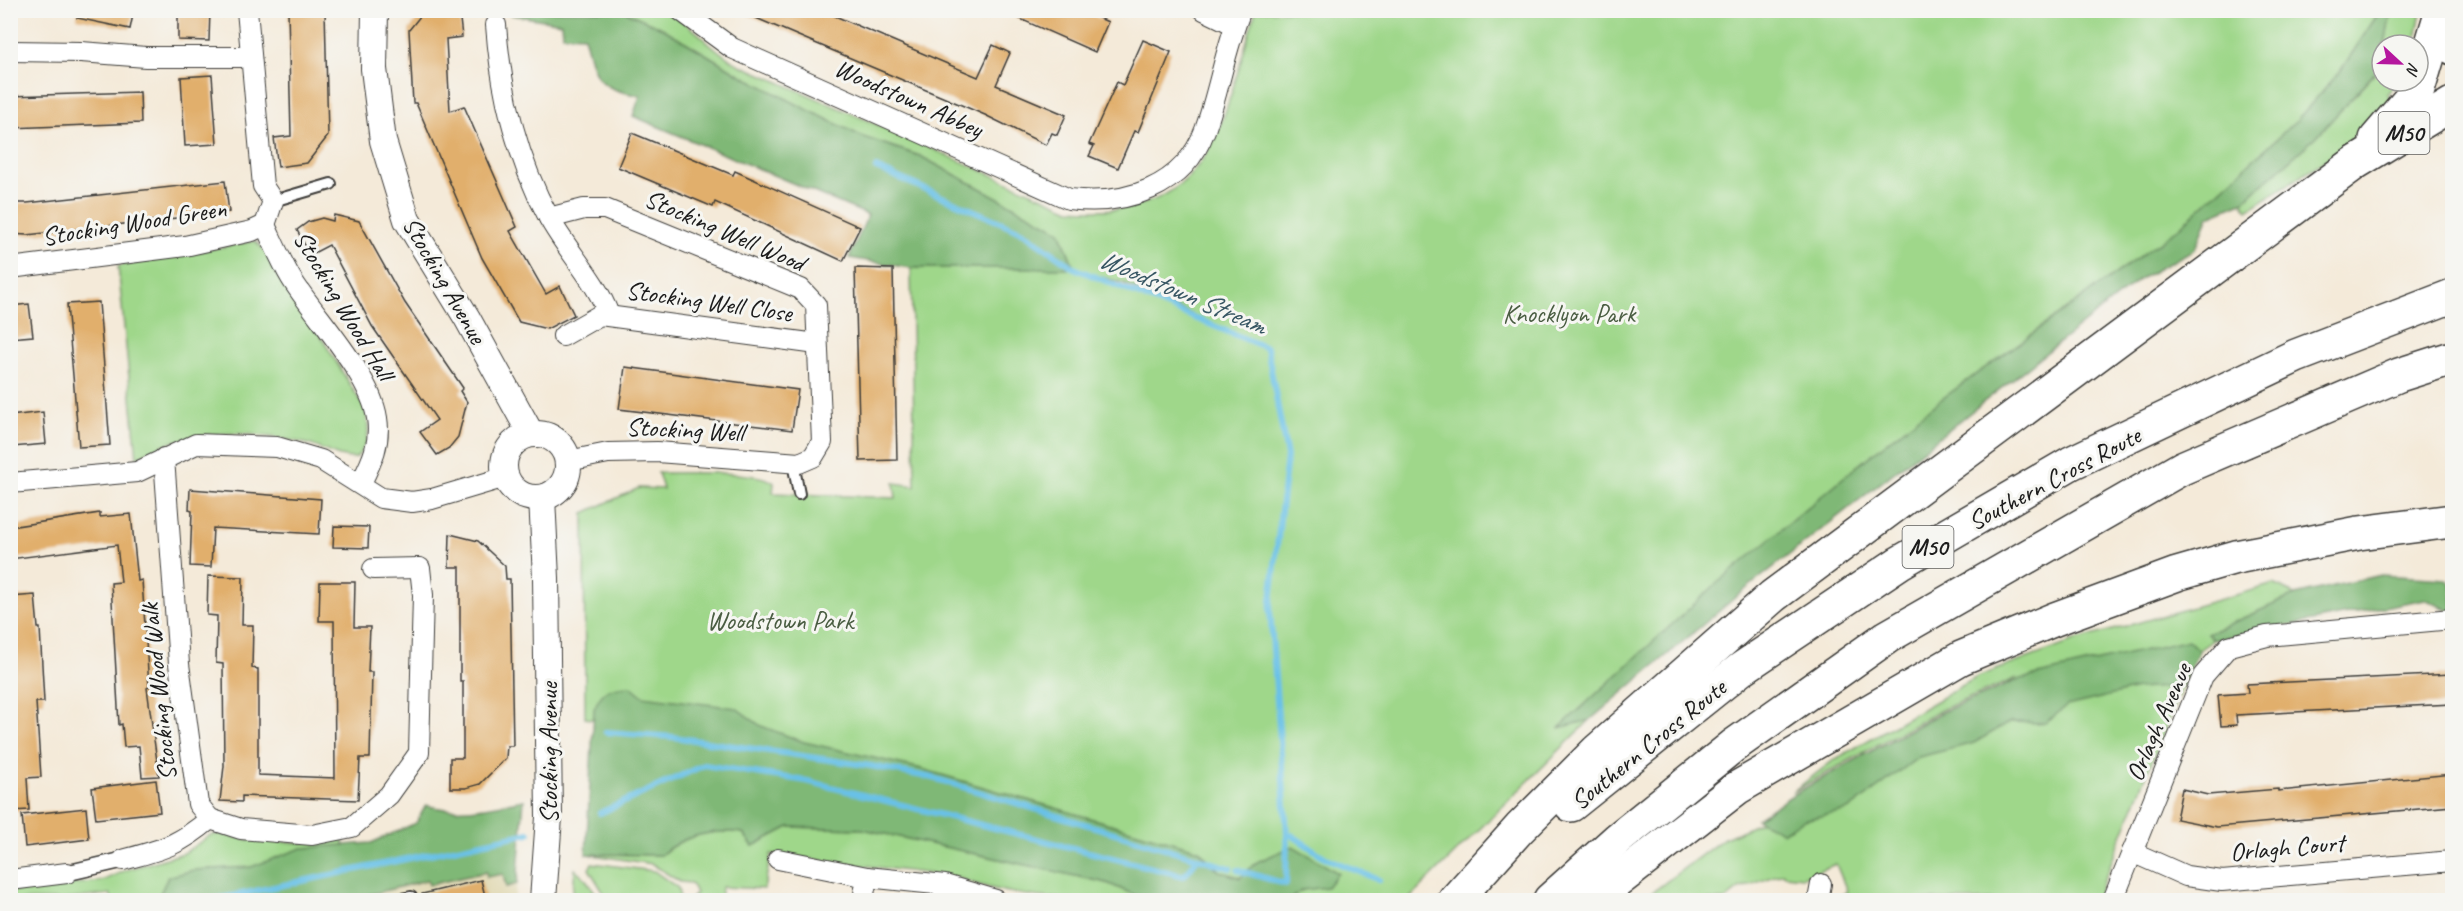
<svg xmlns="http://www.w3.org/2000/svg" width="2463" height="911" font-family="Caveat,sans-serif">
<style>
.built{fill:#e3dcba}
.green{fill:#9fd78a;stroke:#5e7a53;stroke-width:1.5;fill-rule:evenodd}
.forest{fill:#7fb876;stroke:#4e6a49;stroke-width:1.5}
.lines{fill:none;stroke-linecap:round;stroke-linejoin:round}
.stream{stroke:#69c1e7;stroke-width:6}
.building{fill:#e1af6c}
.service-casing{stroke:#3c3b38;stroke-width:14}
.pedestrian-casing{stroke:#3c3b38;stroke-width:18}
.minor-casing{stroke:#3c3b38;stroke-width:22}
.tertiary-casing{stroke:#3c3b38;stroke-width:28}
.secondary-casing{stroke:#3c3b38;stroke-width:32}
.motorway-casing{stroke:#3c3b38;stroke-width:36}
.service{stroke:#fff;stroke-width:10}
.pedestrian{stroke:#fff;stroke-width:15}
.minor{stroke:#fff;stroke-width:20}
.tertiary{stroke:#fff;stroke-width:26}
.secondary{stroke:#fff;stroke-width:28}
.motorway{stroke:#fff;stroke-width:33}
.labels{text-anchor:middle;stroke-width:6;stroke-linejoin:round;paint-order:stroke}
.shield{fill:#f6f6f2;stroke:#5d5d5c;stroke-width:1.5}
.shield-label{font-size:24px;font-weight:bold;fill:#1c1c1c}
.street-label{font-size:26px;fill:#1c1c1c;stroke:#f6f6f2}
.park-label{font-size:26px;fill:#4a5d42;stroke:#f6f6f2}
.water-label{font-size:27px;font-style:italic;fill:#375663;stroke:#f6f6f2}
</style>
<rect width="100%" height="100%" fill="#f6f6f2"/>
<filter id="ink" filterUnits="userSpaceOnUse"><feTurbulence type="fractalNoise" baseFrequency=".0167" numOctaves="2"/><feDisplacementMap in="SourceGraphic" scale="12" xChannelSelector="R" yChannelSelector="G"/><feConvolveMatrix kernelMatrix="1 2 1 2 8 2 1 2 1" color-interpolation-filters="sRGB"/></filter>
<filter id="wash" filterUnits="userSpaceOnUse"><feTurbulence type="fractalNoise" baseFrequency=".008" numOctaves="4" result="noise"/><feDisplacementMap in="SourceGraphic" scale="24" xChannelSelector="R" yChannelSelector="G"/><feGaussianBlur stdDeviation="1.35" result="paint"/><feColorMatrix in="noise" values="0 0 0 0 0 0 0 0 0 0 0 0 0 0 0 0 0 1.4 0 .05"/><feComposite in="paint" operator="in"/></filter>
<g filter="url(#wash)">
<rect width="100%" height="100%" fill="#f4ead9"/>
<polygon class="built" points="486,872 503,874 506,887 517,884 514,900 344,900 428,880 429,885"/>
<g class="green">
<path d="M624,11C636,11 651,8 662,11C694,22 711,51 740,65L1070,209C1217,222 1220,121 1256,11H2380L2339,73L2295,122L2175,231L1939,401L1856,467L1561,727L1590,720L1408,900H1289L1297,894L1219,871L1199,850L924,771L585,718L584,513L639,488L663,489L658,473C680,473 761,470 774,483L773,493L896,498L894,483L915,486L911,268L1074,267L1060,231L920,156L863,137L802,107L739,74L662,28ZM1084,272L1123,283L1236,334V335Z"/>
<polygon points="2391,11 2421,11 2415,45 2385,45"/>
<polygon points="2382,58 2382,81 2399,81 2387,94 2397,102 2363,136 2248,210 2242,202 2316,137 2380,68"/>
<path d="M255,241L267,253L277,275L304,309L365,409C370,429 370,443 356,458C338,459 325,449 308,444C249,430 190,426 137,458L118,266Z"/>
<polygon points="2274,584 2295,595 2207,634 2213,640 2199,650 2193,660 2096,900 1836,900 1847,891 1836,864 1803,877 1785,875 1783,873 1739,889 1725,900 1642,900 1723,839 1839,787 2017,678 1941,710 1792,792 1834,760 1977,677 2077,640"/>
<path d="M789,827L863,829L1107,883L1137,896L1170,898L1177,900C1102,900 1027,905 956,877L771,854L764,889L722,887L720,900H690L696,893L691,883L680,882L652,864L586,854L661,855C683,835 714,829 743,833L753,846Z"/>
<polygon points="218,834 250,840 302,843 343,838 345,851 251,867 194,870 168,877 157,900 113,900 110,894 62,900 11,900 10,891 102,881 126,870 184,853 209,836"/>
<polygon points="592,863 654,871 678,888 680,900 608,900 589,869"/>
<polygon points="575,869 584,877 601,900 572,900"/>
</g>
<g class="forest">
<path d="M506,11H624L662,28L739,74L802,107L863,137L920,156L1060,231L1074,268H911L849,258L868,215L633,116L640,96C594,87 596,79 584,36L563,35L562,23L512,15Z"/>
<polygon points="2380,11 2391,11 2385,45 2382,45 2380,67 2316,137 2242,202 2209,216 2195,249 2140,279 1737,596 1590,720 1559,728 1715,585 1856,467 1939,401 2175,231 2295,122 2339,73"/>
<polygon points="2381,575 2446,579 2452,584 2452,612 2425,599 2213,640 2207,634 2295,595"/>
<polygon points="2188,640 2199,651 2182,686 2137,689 2067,706 2045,723 2010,722 1974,743 1919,757 1848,810 1804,820 1782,832 1756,819 1794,794 1942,712 2021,679"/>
<path d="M631,686L643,696L736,708L761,726L804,742L918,768L1199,850L1219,871L1240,878L1257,862L1293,846L1338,873L1327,887L1303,890L1289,900H1177L1170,898L1137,896L1107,883L863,829L789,827L753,846L743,833C714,829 682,835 661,855L586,854L594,709C602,689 610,687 631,686Z"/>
<path d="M524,800L517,884L506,887L503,874L487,877L486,872L429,885L427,880L349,900H157L168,877L194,870L251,867L302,848L371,843L416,823L426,805C458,815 491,806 524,800Z"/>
</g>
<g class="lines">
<g class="stream">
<polyline points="876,168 1023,232 1074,268 1267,348 1287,456 1270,610 1287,832 1326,858 1379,880"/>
<polyline points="606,732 673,737 871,766 933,778 1230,868"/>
<polyline points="600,813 704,765 807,781 1184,876 1198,858"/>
<polyline points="1238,870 1286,884 1287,832"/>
<polyline points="213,900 529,833"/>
</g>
</g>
<g id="blocks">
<g class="building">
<polygon points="78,10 134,10 130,29 77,18"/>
<polygon points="178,10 210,10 209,41 178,40"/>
<polygon points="288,10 325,10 328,136 307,163 278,167 274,138 291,136"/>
<polygon points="425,10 459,10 462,37 446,39 450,111 464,106 517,227 510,231 546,294 560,286 574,315 547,329 519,322 482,258 416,103 413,103 409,30"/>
<polygon points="737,10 821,10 978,77 993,45 1010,53 996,85 1066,115 1057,135 1052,133 1046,145 985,115"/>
<polygon points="1000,10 1081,10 1108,22 1095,52"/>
<polygon points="1143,40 1171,52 1138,132 1134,131 1118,168 1089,156 1094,146 1089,144 1117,82 1123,85"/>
<polygon points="212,75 217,144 185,146 181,77"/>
<polygon points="140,92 141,123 10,128 10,96"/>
<polygon points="632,133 733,175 735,171 860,227 843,261 715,202 713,207 618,167"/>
<polygon points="225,181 229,212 27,235 10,234 10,203 27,203"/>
<polygon points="334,215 359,221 405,303 463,388 460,391 467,402 458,437 449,448 437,455 420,432 437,420 372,326 329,245 310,255 297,230 308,222 322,218 333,221"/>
<polygon points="855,268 893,269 897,460 860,461"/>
<polygon points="99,302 110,445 79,447 67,304"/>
<polygon points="29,304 33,336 10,338 10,306"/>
<polygon points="625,367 798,390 792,430 619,409"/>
<polygon points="43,412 46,444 12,447 10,416"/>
<polygon points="190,489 321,499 319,534 213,528 211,567 190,566 192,511 189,510"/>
<polygon points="100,513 100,517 131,514 138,581 142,580 149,687 147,688 159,776 142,777 139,746 124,747 122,724 119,725 111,583 121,582 117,545 10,559 10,527"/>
<polygon points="334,526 369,527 368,548 333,547"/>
<polygon points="450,534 478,541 505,566 506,579 510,579 513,746 507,746 506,758 480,784 466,788 450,788 450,758 463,758 463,681 460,681 460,567 449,567"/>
<polygon points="208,576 243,577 242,625 253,625 252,668 258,669 258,775 335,778 334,621 319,621 320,582 355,582 354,627 370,627 368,672 372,672 370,758 360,758 358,800 242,796 242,802 220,801 224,766 223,664 216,663 217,616 207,615"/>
<polygon points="35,595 38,628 40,628 44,702 36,702 41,777 27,778 29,810 12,811 10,597"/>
<polygon points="2452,674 2452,704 2236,715 2237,725 2221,726 2218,695 2248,693 2247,684"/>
<polygon points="2452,774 2452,806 2217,827 2176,819 2182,789 2208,795 2278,789 2278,791"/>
<polygon points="156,780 160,812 96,819 92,788"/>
<polygon points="86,808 89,839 25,847 22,815"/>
<polygon points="481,880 486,900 423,900 422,894"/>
</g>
</g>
</g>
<g filter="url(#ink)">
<use href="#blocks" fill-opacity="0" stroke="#3c3b38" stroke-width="1.5"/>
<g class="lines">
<g class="service-casing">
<g id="service">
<polyline points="273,201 331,184"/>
<polyline points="793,463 799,494"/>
<polyline points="396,900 411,897 412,900"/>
</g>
</g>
<g class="pedestrian-casing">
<polyline id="pedestrian" points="67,873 123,860"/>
</g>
<g class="minor-casing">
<g id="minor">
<polyline points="247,10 263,186 273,201 265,225"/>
<path d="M680,10L732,48L1069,199C1125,206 1184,188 1205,130C1219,91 1225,49 1241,10"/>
<polyline points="1204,10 1235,25"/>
<path d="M496,25C501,93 516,157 549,218C567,251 596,280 609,315"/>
<polyline points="10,51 81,52 146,57 250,57"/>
<polyline points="549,218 584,209 605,209 801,289 816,305 822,442 813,457 799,463 657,452 608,453 568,461"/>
<path d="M265,225C273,242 281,261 291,278C315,317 370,373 377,418C381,443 372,461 361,483"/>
<polyline points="10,268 185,246 252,231 265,225"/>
<polyline points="563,336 600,315 817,344"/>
<polyline points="10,483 137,472 196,444 277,447 321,460 381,498 412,502 432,499 506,477"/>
<polyline points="210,819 241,829 312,835 352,827 389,795 419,753 423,595 420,568 373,569"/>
<polyline points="2132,852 2186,876 2222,881 2452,861"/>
<polyline points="778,859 867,877"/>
<path d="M123,860C163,849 178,846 210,819L198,804L179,664L164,458"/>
<polyline points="10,880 67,873"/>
<polyline points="863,900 867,877 945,885 996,900"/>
<polyline points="1818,900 1821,884"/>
<polyline points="2113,900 2203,676 2229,646 2267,636 2452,619"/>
</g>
</g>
<g class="tertiary-casing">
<g id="tertiary">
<polyline points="375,10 374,69 383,141 407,220 467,318 531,434"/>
<circle cx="536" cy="466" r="32"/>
<polyline points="542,498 546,578 549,817 543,900"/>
</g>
</g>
<g class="secondary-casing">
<polyline id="secondary" points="2452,10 2452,50"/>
</g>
<g class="motorway-casing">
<g id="motorway">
<polyline points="2376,139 2418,90 2442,10"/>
<polyline points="1571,805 1741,669 1899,563 2071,463 2296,356 2452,296"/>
<polyline points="1455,900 1520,828 1597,751 1773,596 2355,163 2452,104"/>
<polyline points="1550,900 1619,838 1733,746 1887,637 2182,468 2399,375 2452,358"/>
<polyline points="1593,900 1737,788 1961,658 2055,619 2177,574 2236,557 2359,533 2452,521"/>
</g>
</g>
<use href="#service" class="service"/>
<use href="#pedestrian" class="pedestrian"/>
<use href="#minor" class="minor"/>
<use href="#tertiary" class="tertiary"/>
<use href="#secondary" class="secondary"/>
<use href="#motorway" class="motorway"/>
</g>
</g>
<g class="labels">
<g class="shield">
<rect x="2378.5" y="112" width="51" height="42" rx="4.5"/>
<rect x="1902.5" y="526" width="51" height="42" rx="4.5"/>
</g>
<g class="shield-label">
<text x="2404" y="141">M50</text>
<text x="1928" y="555">M50</text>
</g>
<g class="street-label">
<text transform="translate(909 98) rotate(24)" y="9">Woodstown Abbey</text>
<text transform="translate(134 222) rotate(-9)" y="9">Stocking Wood Green</text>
<text transform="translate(725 230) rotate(23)" y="9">Stocking Well Wood</text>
<text transform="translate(445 280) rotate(60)" y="9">Stocking Avenue</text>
<text transform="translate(709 301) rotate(8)" y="9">Stocking Well Close</text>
<text transform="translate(344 305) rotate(59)" y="9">Stocking Wood Hall</text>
<text transform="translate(685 429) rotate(3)" y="9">Stocking Well</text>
<text transform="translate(2054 478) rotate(-28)" y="9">Southern Cross Route</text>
<text transform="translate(158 692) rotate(-96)" y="9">Stocking Wood Walk</text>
<text transform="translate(2158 722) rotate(-66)" y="9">Orlagh Avenue</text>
<text transform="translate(1648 744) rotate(-39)" y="9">Southern Cross Route</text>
<text transform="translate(548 753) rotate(-90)" y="9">Stocking Avenue</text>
<text transform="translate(2287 847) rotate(-5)" y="9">Orlagh Court</text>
</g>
<g class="park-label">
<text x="1569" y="322">Knocklyon Park</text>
<text x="780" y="629">Woodstown Park</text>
</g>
<g class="water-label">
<text transform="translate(1183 292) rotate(23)" y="9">Woodstown Stream</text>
</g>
</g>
<rect width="2463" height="911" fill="none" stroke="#f6f6f2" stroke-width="36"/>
<g transform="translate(2400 63) rotate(112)"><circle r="28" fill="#f6f6f2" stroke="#9f9f9c" stroke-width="1.5"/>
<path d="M0-4.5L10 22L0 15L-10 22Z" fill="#b5179e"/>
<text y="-9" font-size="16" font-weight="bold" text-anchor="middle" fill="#1c1c1c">N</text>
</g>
</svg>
